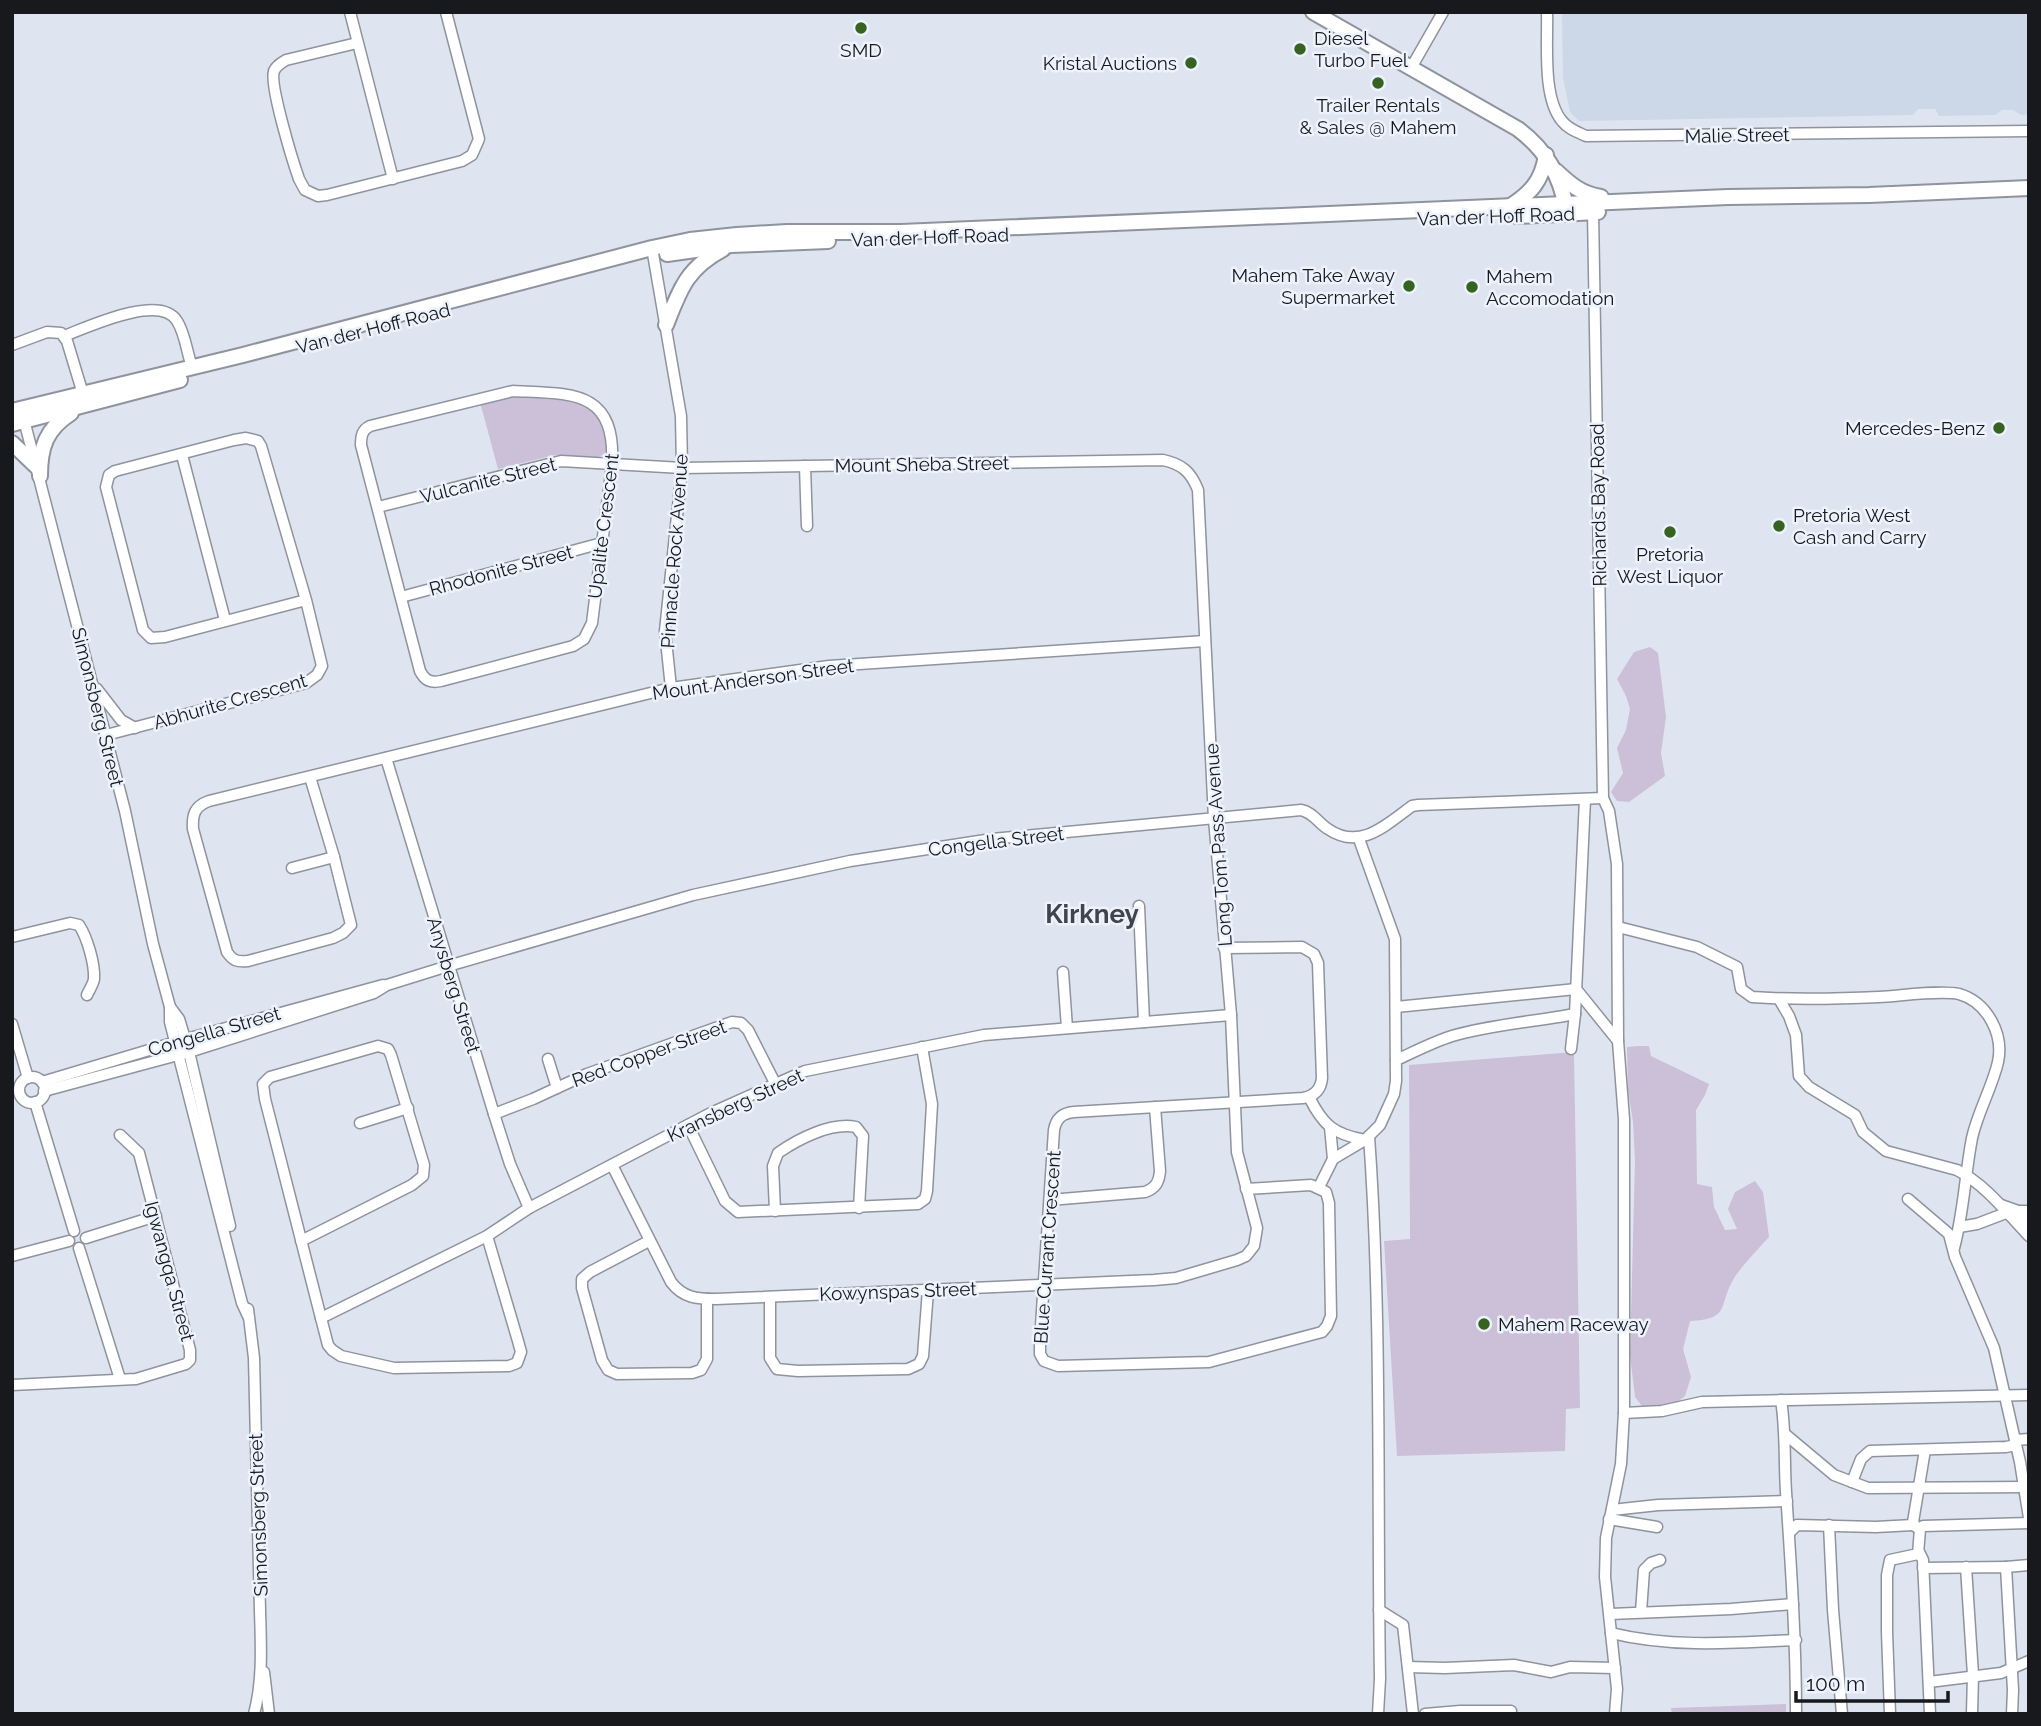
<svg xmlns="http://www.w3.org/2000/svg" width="2041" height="1726" font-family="Raleway,sans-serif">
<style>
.built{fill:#ccd7e7}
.green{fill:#ccbfd8}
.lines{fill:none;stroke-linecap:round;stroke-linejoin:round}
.minor-casing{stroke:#8e939d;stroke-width:13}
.secondary-casing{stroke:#8e939d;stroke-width:18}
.minor{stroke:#fff;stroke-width:10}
.secondary{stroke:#fff;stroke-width:14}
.poi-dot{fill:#376322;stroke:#ecf3fd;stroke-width:2.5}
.labels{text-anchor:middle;stroke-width:5;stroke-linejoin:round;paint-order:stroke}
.poi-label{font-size:19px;fill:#17191d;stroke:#ecf3fd;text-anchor:start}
.street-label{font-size:19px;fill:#17191d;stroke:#ecf3fd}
.district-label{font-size:26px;font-weight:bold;fill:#40454d;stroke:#ecf3fd}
</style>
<rect width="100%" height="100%" fill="#dfe5f0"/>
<polygon class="built" points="1562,12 2029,12 2029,114 2021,115 2013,110 2002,110 1995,115 1939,116 1935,109 1918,109 1913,115 1579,121 1570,112 1563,78"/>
<g class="green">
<path d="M503,395H553L590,405C600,419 613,436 605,454L598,457L555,455L498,469L480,402Z"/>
<polygon points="1650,647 1658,653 1666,717 1661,753 1665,776 1629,802 1617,801 1611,792 1623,773 1617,748 1626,730 1630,709 1626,696 1617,679 1634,652"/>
<path d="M1638,1046H1649L1651,1056L1709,1084L1705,1095L1696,1110L1697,1184L1712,1187L1714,1207L1725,1230L1737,1229L1728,1209L1735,1192L1755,1181L1763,1192L1769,1237C1759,1248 1739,1269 1733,1280C1718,1306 1731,1319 1690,1321L1683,1349L1691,1377L1685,1396L1676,1403L1642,1406L1635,1397L1630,1355L1635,1160L1633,1122L1628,1090L1627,1047Z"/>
<polygon points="1574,1052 1580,1408 1566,1409 1565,1451 1397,1456 1384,1241 1410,1239 1409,1065"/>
<polygon points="1786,1704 1786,1714 1672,1714 1671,1708"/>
</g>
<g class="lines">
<g class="minor-casing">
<g id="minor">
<polyline points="350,12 393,179"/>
<path d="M1547,12C1548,43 1542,97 1562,121C1568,129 1577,132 1586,136L2029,131"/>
<path d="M357,43L286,60C281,63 276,66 274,71C269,84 293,162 299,179L305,190L318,196L327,195L462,161L472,155L479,139L446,12"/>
<polyline points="1411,68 1443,12"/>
<polyline points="1593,212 1603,798 1609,811 1617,864 1618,1041 1624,1119 1624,1413 1621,1464 1606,1538 1605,1577 1617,1689 1615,1714"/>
<polyline points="652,248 681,416 682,468 665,631 671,688"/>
<path d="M64,336C88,327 160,293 177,321C185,333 187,353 192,367"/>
<polyline points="12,345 47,332 61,333 67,341 83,394"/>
<path d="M513,391C572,394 616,389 612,465L592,623L584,639L573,646L441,681C431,683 425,681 420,671L361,445C361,436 362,430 370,426Z"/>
<polyline points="23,416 125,811 153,944 170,1007 170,1022 242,1303 248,1316"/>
<polyline points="182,455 225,620"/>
<polyline points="805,466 807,526"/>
<path d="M378,507L561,461L682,468L1163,460C1182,464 1191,472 1198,490L1214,819L1231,1015L1237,1152L1257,1228L1254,1246L1246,1256L1237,1260L1176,1278L1154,1280L716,1299C697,1299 683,1298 671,1282L612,1165"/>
<polyline points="401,597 602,543"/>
<polyline points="97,689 121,720 135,728"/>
<polyline points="106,735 306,683 317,675 322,666 306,600 261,446 258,441 246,438 234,440 115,471 109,475 106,487 143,630 151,638 165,637 306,600"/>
<polyline points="386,758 494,1114 510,1164 529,1208"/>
<path d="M310,777L334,857L351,925L343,933L333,938L248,961C237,962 233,961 227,952L193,829C192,814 195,806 209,801L671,688L829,666L1205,641"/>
<polyline points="292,868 334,857"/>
<polyline points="1139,906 1144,1022"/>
<path d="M1618,927L1697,947L1737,967L1741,989L1752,997C1794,1000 1837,999 1879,997C1900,996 1941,990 1959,994C1987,1002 2004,1034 1998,1062C1992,1088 1978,1111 1972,1138C1965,1174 1964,1211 1954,1248"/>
<path d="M12,937L70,923L79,925C87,937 95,964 94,979C93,985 89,990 87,995"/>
<path d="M1224,948L1302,947L1314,954L1318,963L1322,1078C1321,1090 1314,1096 1303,1098L1074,1112C1063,1113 1056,1118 1054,1130L1040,1341V1354L1044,1361L1058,1366L1209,1362L1322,1332L1327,1326L1331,1316L1329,1203L1326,1192L1311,1185L1246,1189"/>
<polyline points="1063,972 1067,1028"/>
<path d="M1779,999L1789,1016L1796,1035L1799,1076L1809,1087L1855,1115L1863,1132L1886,1151L1957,1170C1986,1185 2007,1213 2029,1236"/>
<polyline points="170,1007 179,1019 189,1052 230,1226"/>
<polyline points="1396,1007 1576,989 1618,1041"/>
<polyline points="12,1024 28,1078"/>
<polyline points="1571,1049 1575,1014 1585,799"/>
<polyline points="548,1059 557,1088"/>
<path d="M1396,1060C1414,1052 1433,1042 1452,1036C1492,1024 1534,1022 1575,1014"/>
<circle cx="32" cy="1090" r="13"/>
<polyline points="42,1082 186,1039 383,985"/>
<path d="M44,1091L189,1052L374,993L387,985L448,966L693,895L850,861L992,839L1301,810C1313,812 1318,823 1328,829C1360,851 1386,825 1412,806L1418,805L1603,798"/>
<path d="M1309,1097C1323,1125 1333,1134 1365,1140"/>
<polyline points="35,1102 74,1231"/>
<polyline points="494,1114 533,1099 587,1074 732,1022 741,1023 748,1030 775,1083"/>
<polyline points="360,1123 408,1108"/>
<polyline points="688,1125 725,1201 738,1212 918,1204 925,1199 927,1191 932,1104 922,1047"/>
<polyline points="1330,1127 1333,1159"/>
<path d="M1369,1136C1382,1317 1377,1498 1380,1679L1378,1714"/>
<polyline points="1319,1187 1333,1159 1365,1140 1380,1125 1394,1094 1396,1081 1395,939 1359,839"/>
<polyline points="1908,1199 1949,1234 1955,1257 1994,1348 2020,1462 2029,1518"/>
<path d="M1050,1200L1145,1192C1156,1188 1159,1182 1160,1171L1155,1107"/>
<polyline points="2001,1205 2018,1211 2029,1211"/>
<path d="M775,1211L773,1166L778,1153C798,1139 831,1122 856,1127L863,1136L859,1208"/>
<polyline points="2018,1211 2029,1222"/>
<polyline points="1959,1227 1977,1224 2006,1213"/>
<polyline points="86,1238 156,1216"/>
<polyline points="301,1241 412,1185 423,1176 424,1165 391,1055 388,1049 378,1046 270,1077 263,1084 265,1099 321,1318 328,1345 332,1350 341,1356 394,1368 509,1366 517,1363 521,1352 518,1341 487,1236"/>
<polyline points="649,1241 590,1272 582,1279 582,1288 602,1360 608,1370 617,1374 692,1373 701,1370 707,1359 707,1299"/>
<polyline points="79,1248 120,1379"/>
<polyline points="12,1256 69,1241"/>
<polyline points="770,1297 770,1358 777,1369 798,1371 908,1369 919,1364 923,1356 928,1290"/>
<path d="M248,1309L254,1358L260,1611C261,1645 263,1681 254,1714"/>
<polyline points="321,1318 487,1236 529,1208 711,1113 805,1071 984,1035 1231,1015"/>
<polyline points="12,1385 136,1379 186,1364 190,1360 190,1350 139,1153 120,1135"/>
<path d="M1781,1400C1786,1431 1784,1461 1786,1492C1791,1566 1796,1640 1796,1714"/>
<polyline points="1624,1413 1662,1411 1702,1402 2029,1395"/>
<polyline points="1785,1434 1834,1475 1868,1488 2028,1487"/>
<polyline points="2015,1440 2029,1439"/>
<polyline points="1852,1482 1861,1459 1870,1451 2006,1447 2016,1445"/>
<polyline points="1612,1510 1658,1505 1787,1501"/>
<polyline points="1609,1519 1657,1527"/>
<polyline points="1829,1525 1833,1610 1842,1714"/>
<polyline points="1916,1527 1913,1522 1925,1450"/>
<polyline points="1790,1532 1797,1525 1876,1527 1913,1525"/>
<polyline points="1919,1552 1923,1560 1930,1714"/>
<polyline points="1966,1567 1973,1675 1972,1714"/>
<polyline points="2006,1567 2029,1565"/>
<polyline points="1923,1568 2006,1567 2013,1690 2012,1714"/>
<polyline points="1379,1610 1403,1625 1413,1714"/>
<polyline points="1641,1612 1644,1570 1651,1563 1660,1560"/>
<polyline points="1610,1614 1731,1609 1793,1604"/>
<path d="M1611,1633C1672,1648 1734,1643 1796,1640"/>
<polyline points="1408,1667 1445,1668 1514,1665 1551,1672 1570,1667 1615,1668"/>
<polyline points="264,1672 269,1714"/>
<polyline points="1929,1682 2001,1673 2029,1661"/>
<polyline points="1425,1714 1460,1711 1511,1711"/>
<polyline points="1890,1714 1887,1632 1887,1575 1890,1560 1918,1554 1920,1529 1923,1526 2029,1523"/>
</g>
</g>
<g class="secondary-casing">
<g id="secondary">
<path d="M1313,12L1518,129C1547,151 1560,175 1567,211"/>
<path d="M1556,171C1570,184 1581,194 1601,197"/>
<path d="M1509,207C1531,193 1542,181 1546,155"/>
<polyline points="1517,216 1598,212"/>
<polyline points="667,254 731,245 828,241"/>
<path d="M666,325C680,289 687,268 723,249"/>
<polyline points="12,411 243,355 652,248 690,240 737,235 787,232 901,232 1728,197 1869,195 2029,188"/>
<polyline points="12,424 180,380"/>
<polyline points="12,443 38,468"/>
<path d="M40,476C40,447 46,429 71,413"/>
</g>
</g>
<use href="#minor" class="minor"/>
<use href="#secondary" class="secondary"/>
</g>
<g class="poi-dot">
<circle cx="861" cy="28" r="7"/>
<circle cx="1300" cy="49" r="7"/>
<circle cx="1191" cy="63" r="7"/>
<circle cx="1378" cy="83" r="7"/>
<circle cx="1409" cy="286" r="7"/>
<circle cx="1472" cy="287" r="7"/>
<circle cx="1999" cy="428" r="7"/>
<circle cx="1779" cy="526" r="7"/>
<circle cx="1670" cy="532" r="7"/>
<circle cx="1484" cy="1324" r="7"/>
</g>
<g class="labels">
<g class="poi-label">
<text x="1314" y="45">Diesel<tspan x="1314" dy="22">Turbo Fuel</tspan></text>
<text x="861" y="57" text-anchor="middle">SMD</text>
<text x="1177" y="70" text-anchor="end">Kristal Auctions</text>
<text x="1378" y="112" text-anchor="middle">Trailer Rentals<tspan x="1378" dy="22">&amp; Sales @ Mahem</tspan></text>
<text x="1395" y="282" text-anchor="end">Mahem Take Away<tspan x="1395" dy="22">Supermarket</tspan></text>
<text x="1486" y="283">Mahem<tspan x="1486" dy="22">Accomodation</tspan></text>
<text x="1985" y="435" text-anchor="end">Mercedes-Benz</text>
<text x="1793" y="522">Pretoria West<tspan x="1793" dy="22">Cash and Carry</tspan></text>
<text x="1670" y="561" text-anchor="middle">Pretoria<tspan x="1670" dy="22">West Liquor</tspan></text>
<text x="1498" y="1331">Mahem Raceway</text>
</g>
<g class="street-label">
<text transform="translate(1737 135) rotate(-1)" y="7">Malie Street</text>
<text transform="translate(1496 216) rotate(-2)" y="7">Van der Hoff Road</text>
<text transform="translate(930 237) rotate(-2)" y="7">Van der Hoff Road</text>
<text transform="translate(373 328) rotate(-14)" y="7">Van der Hoff Road</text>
<text transform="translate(922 464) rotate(-1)" y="7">Mount Sheba Street</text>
<text transform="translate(488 480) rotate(-14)" y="7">Vulcanite Street</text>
<text transform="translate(1598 505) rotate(-91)" y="7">Richards Bay Road</text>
<text transform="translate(603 526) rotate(-83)" y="7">Upalite Crescent</text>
<text transform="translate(674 551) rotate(-86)" y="7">Pinnacle Rock Avenue</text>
<text transform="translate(501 570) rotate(-15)" y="7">Rhodonite Street</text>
<text transform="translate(753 679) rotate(-8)" y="7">Mount Anderson Street</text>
<text transform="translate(230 701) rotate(-16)" y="7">Abhurite Crescent</text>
<text transform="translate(98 707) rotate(76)" y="7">Simonsberg Street</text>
<text transform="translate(996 841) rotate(-7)" y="7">Congella Street</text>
<text transform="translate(1218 845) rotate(-94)" y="7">Long Tom Pass Avenue</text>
<text transform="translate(454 985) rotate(73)" y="7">Anysberg Street</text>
<text transform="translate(214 1031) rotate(-16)" y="7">Congella Street</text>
<text transform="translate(649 1053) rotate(-20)" y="7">Red Copper Street</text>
<text transform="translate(735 1105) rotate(-25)" y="7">Kransberg Street</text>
<text transform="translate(1047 1247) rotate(-86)" y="7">Blue Currant Crescent</text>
<text transform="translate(170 1271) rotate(75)" y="7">Igwangqa Street</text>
<text transform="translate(898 1291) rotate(-2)" y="7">Kowynspas Street</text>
<text transform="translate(258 1515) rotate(-92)" y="7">Simonsberg Street</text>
</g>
<g class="district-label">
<text x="1092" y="923">Kirkney</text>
</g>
</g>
<rect width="2041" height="1726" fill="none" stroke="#17191d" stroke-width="28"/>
<path d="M1796 1691v10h152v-10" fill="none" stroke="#17191d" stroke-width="3.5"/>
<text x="1806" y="1691" font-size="21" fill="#17191d" stroke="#ecf3fd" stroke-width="5" paint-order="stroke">100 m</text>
</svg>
